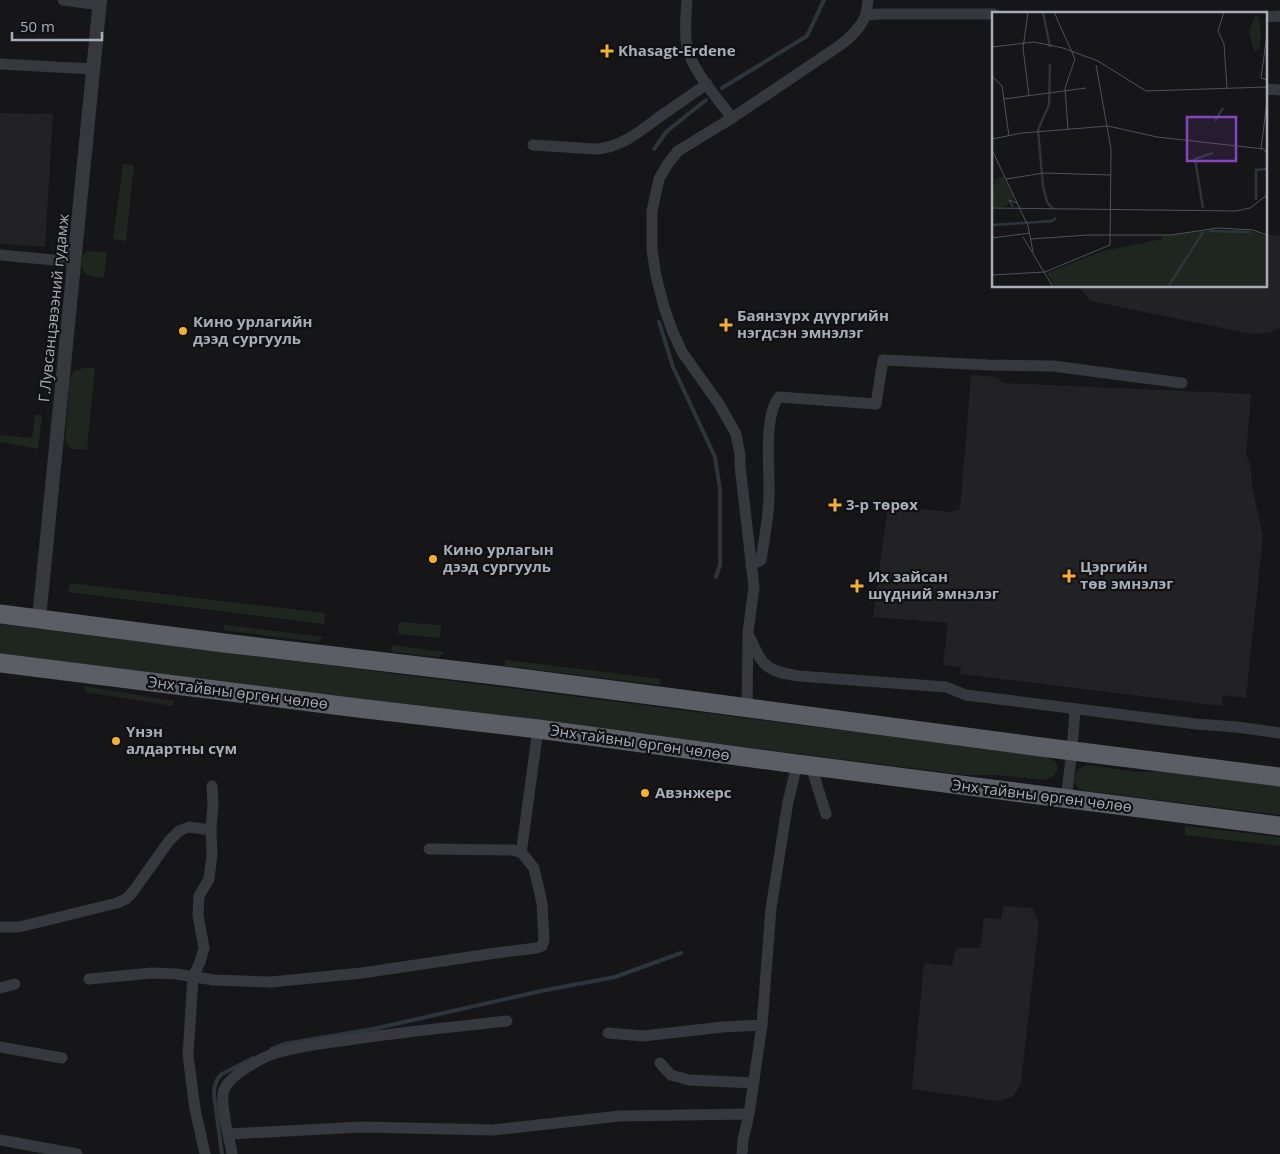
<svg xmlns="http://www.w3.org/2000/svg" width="1280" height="1154" font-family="'Open Sans',sans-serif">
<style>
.built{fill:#222225}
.green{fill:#1e261f}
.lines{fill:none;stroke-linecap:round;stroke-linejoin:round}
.stream{stroke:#2c353c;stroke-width:4}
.minor{stroke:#37383d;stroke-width:11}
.tertiary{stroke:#37383d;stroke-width:14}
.trunk{stroke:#5b5e65;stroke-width:19}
.poi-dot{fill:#f2b134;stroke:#111113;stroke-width:2}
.labels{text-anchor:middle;stroke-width:4.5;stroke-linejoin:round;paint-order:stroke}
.poi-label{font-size:15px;font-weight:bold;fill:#a8adb8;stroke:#111113;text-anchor:start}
.street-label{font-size:15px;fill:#a8adb8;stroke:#111113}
.inset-river{fill:none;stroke:#2c353c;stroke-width:2.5}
.inset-road{fill:none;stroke:#505258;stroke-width:1}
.view{fill:#8446be;fill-opacity:0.15;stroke:#8446be;stroke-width:2.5}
.inset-edge{fill:none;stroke:#a8adb8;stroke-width:2.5}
</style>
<rect width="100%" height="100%" fill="#161618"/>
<g class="built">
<polygon points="0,113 53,114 45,247 0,244"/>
<polygon points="1266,234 1280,236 1280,328 1269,333 1251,334 1091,301 1077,286 1266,286"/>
<polygon points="971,375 996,377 1003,383 1251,394 1246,453 1251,468 1252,486 1263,536 1246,698 1223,695 1222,706 960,674 961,667 943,665 948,623 873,617 888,506 951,512 960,509"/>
<polygon points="1003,906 1032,908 1039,922 1021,1082 1018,1089 1012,1097 998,1101 912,1089 924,963 952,966 956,948 980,948 984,918 1001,919"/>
</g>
<g class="green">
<polygon points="123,164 134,165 126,241 113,239"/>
<path d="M87,251L107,252L104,278C92,277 80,277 82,261C82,256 83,254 87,251Z"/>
<polygon points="84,368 95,368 87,450 72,449 65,442 70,378 75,371"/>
<polygon points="35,415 42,415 38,449 0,442 0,435 32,438"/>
<polygon points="70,583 325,613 324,624 68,592"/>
<polygon points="399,622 441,625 440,638 398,634"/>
<polygon points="0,624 1046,756 1056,762 1058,768 1054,776 1044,780 997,775 967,775 0,654"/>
<polygon points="224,625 324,637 318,642 223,630"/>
<polygon points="392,645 444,652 439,657 391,652"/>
<polygon points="505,660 661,679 660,685 505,666"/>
<polygon points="83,686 174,701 173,706 86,692"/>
<path d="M1087,765L1138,772L1167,771L1280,786V815L1085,791C1069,786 1071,770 1087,765Z"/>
<polygon points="1185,826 1280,837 1280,846 1185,835"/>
</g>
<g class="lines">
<g class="stream">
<polyline points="722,88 807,36 824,0"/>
<polyline points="654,149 667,131 706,100"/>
<polyline points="659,322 673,367 715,457 720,489 720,565 716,577"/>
<polyline points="271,1049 284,1044 373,1029 541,991 615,977 681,953"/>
<path d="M222,1154L214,1095C214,1087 215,1080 222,1074L253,1058"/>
</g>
<g class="minor">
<polyline points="63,0 100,5"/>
<path d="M687,0C686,15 684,32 687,46C691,69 718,99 732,118"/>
<polyline points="866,15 868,0"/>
<polyline points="1266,17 1280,16"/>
<polyline points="0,64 93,69"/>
<polyline points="1266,89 1280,90"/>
<path d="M533,145L595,149C621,148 642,130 662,115C677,105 692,94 707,84"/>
<polyline points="0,255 75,262"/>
<path d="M751,565L761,560C764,539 769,517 769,495C770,471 763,416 779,397L876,404L883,360L989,365L1053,366L1182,383"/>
<path d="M749,636C763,666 765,671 799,676L946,687L966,695L1196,724L1237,727L1280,733"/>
<path d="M747,707L748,632L754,587L740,466V455L736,434L719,404L682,352L672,330L664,307L656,276L652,250V211L659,179L667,165L678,151L732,118L836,48C848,40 860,29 866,15L879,14H994"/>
<polyline points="811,766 826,814"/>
<polyline points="1066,799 1072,751 1075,709"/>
<polyline points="522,847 538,729"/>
<polyline points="0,927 19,927 117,903 126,899 132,893 169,841 179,831 189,827 211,830"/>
<polyline points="89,979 152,973 176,974 214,980 271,982 362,973 496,953 537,948 542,946 544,940 542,903 534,868 522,853 513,850 429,849"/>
<polyline points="0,988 15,984"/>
<polyline points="608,1033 643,1036 723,1027 762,1025"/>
<polyline points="0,1047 62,1058"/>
<polyline points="660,1063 671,1075 689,1080 754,1083"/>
<polyline points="229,1134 362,1127 493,1130 620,1116 749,1114"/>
<polyline points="0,1140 77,1154"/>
<polyline points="205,1154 195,1109 188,1055 193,977 200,962 204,948 198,915 199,896 209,879 212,854 211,830 213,804 212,786"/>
<path d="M232,1154C230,1139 219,1104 224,1090C229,1076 262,1057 276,1053C299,1046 324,1043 348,1040C401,1032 454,1027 507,1021"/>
<polyline points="742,1154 743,1140 749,1114 762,1025 771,908 788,802 797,764"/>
</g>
<polyline class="tertiary" points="39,619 100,0"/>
<g class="trunk">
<polyline points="0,614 224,643 495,675 674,698 1041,747 1280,777"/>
<polyline points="0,663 358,708 538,729 797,764 1280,826"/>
</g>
</g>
<g class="poi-dot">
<path d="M604.5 43.5h5v5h5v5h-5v5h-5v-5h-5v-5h5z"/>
<path d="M723.5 317.5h5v5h5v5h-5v5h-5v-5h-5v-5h5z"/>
<circle cx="183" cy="331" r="5"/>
<path d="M832.5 497.5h5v5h5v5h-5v5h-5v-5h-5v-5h5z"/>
<circle cx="433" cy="559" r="5"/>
<path d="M1066.5 568.5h5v5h5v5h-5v5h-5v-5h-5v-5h5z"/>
<path d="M854.5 578.5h5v5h5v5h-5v5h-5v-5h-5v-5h5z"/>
<circle cx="116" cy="741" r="5"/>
<circle cx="645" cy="793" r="5"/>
</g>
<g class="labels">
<g class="poi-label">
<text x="618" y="56">Khasagt-Erdene</text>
<text x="737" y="321">Баянзүрх дүүргийн<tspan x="737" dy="17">нэгдсэн эмнэлэг</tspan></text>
<text x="193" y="327">Кино урлагийн<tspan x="193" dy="17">дээд сургууль</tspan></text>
<text x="846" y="510">3-р төрөх</text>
<text x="443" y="555">Кино урлагын<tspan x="443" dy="17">дээд сургууль</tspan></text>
<text x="1080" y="572">Цэргийн<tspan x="1080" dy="17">төв эмнэлэг</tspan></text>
<text x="868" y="582">Их зайсан<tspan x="868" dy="17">шүдний эмнэлэг</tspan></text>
<text x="126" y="737">Үнэн<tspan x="126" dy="17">алдартны сүм</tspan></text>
<text x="655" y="798">Авэнжерс</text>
</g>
<g class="street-label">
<text transform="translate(54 308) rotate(-84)" y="5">Г.Лувсанцэвээний гудамж</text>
<text transform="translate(238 693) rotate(7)" y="5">Энх тайвны өргөн чөлөө</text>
<text transform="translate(640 743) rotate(8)" y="5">Энх тайвны өргөн чөлөө</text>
<text transform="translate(1042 796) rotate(7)" y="5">Энх тайвны өргөн чөлөө</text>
</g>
</g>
<g transform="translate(992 12)">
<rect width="275" height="275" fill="#161618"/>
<path d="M263,4L267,5L269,22L267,38L262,39L257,19ZM11,164L22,186L14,194L0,196V175L4,171L1,169ZM220,218L261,219L275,224V275H62L55,261L111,239L170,227V224Z" fill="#1e261f"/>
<path class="inset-river" d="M51,0L58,35M58,52L57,93L46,118L51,174L55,190L61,197M223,109L231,96M264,188V158L275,157M211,196L203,147L221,141M0,213L60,209L64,206M217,219L258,220M176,275L211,220"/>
<path class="inset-road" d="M36,0L31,36L37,84M62,0L83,47L73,76L76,118M232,0L226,19L232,32L235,76M275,22L269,66L275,68M0,35L42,30L71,36L106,49L154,79L275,75M0,64L10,74L17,124M12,87L94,76M0,127L30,121L116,114L165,125L272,137L275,142M269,137L275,89M0,138L36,214L41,240M14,167L52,161L119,163M21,195L17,188L25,191M0,196L244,199L258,196L275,183M31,225L61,275M0,226L38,221M39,227L95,223H179L226,216L261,218L275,223M0,263L53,260L118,233L119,137L104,53"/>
<path class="view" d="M195,105H244V149H195Z"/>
<rect width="275" height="275" class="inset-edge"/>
</g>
<path d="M12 32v8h90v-8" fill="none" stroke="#a8adb8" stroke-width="2.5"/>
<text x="20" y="32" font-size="15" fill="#a8adb8" stroke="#111113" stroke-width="4" paint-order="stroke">50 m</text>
</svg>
